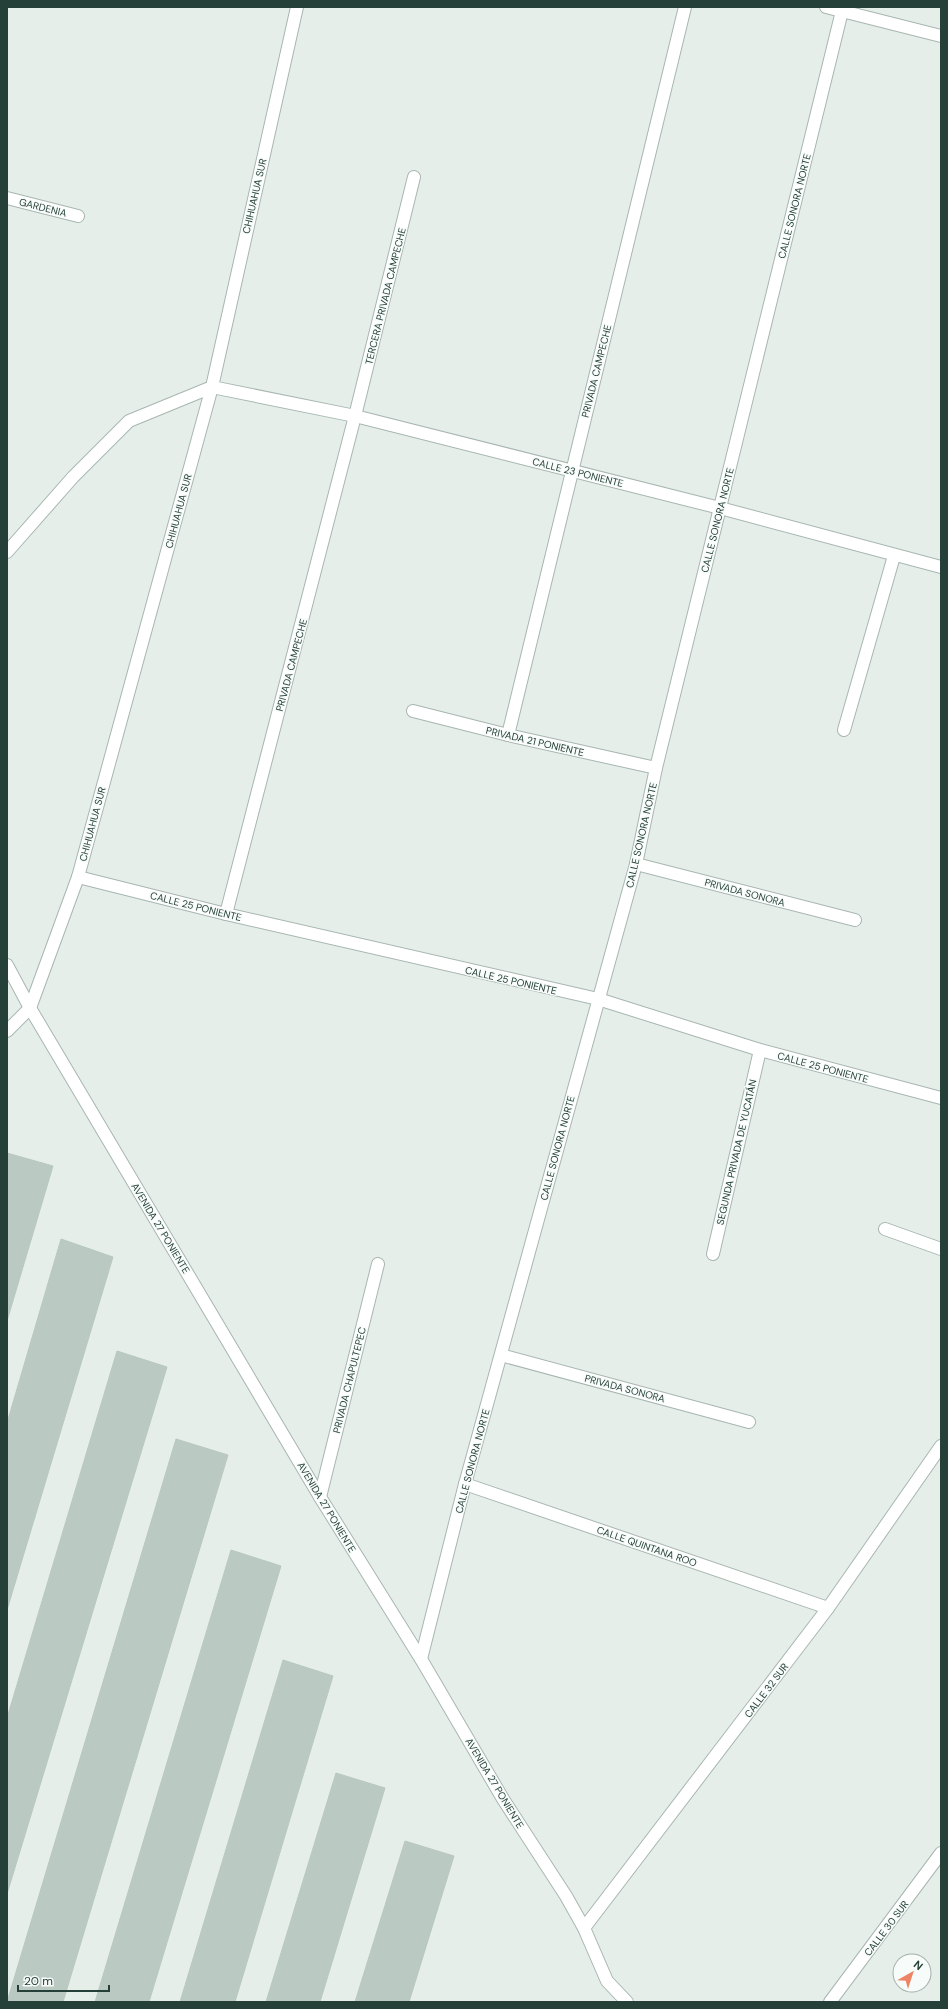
<svg xmlns="http://www.w3.org/2000/svg" width="948" height="2009" font-family="'DM Sans',sans-serif">
<style>
.building{fill:#bbc9c3;stroke:#b8c8c1}
.lines{fill:none;stroke-linecap:round;stroke-linejoin:round}
.minor-casing{stroke:#a8b6b1;stroke-width:14}
.minor{stroke:#fff;stroke-width:12}
.labels{text-anchor:middle;stroke-width:3;stroke-linejoin:round;paint-order:stroke}
.street-label{font-size:10px;fill:#254038;stroke:#f7fbf9}
</style>
<rect width="100%" height="100%" fill="#e6eeea"/>
<g class="building">
<polygon points="7,1153 53,1166 7,1321"/>
<polygon points="61,1239 113,1257 7,1610 7,1423"/>
<polygon points="117,1351 167,1367 7,1894 7,1718"/>
<polygon points="176,1439 228,1455 63,2002 7,2002"/>
<polygon points="231,1550 281,1566 149,2002 95,2002"/>
<polygon points="283,1660 333,1676 235,2002 180,2002"/>
<polygon points="336,1773 385,1788 320,2002 266,2002"/>
<polygon points="405,1841 454,1856 409,2002 355,2002"/>
</g>
<g class="lines">
<g class="minor-casing">
<g id="minor">
<polyline points="826,7 941,36"/>
<polyline points="7,198 78,216"/>
<polyline points="7,552 73,477 129,421 212,387 355,416 720,508 941,567"/>
<polyline points="413,711 508,735 656,768"/>
<polyline points="844,730 894,556"/>
<polyline points="508,735 685,7"/>
<polyline points="636,864 855,920"/>
<polyline points="78,877 226,914 598,999 760,1050 941,1098"/>
<polyline points="226,914 355,416 414,177"/>
<polyline points="7,965 30,1008 320,1497 421,1659 503,1799 566,1896 584,1928 607,1981 627,2002"/>
<polyline points="7,1031 30,1008 78,877 212,387 297,7"/>
<polyline points="885,1229 941,1249"/>
<polyline points="713,1254 760,1050"/>
<polyline points="501,1355 749,1422"/>
<polyline points="465,1484 828,1608"/>
<polyline points="320,1497 378,1264"/>
<polyline points="421,1659 465,1484 636,864 656,768 843,7"/>
<polyline points="584,1928 828,1608 941,1446"/>
<polyline points="830,2002 941,1853"/>
</g>
</g>
<use href="#minor" class="minor"/>
</g>
<g class="labels">
<g class="street-label">
<text transform="translate(254 196) rotate(-77)" y="4">CHIHUAHUA SUR</text>
<text transform="translate(794 206) rotate(-76)" y="4">CALLE SONORA NORTE</text>
<text transform="translate(43 207) rotate(14)" y="4">GARDENIA</text>
<text transform="translate(385 296) rotate(-76)" y="4">TERCERA PRIVADA CAMPECHE</text>
<text transform="translate(596 371) rotate(-76)" y="4">PRIVADA CAMPECHE</text>
<text transform="translate(578 472) rotate(14)" y="4">CALLE 23 PONIENTE</text>
<text transform="translate(178 511) rotate(-75)" y="4">CHIHUAHUA SUR</text>
<text transform="translate(717 520) rotate(-76)" y="4">CALLE SONORA NORTE</text>
<text transform="translate(291 665) rotate(-75)" y="4">PRIVADA CAMPECHE</text>
<text transform="translate(535 741) rotate(13)" y="4">PRIVADA 21 PONIENTE</text>
<text transform="translate(92 824) rotate(-75)" y="4">CHIHUAHUA SUR</text>
<text transform="translate(641 835) rotate(-77)" y="4">CALLE SONORA NORTE</text>
<text transform="translate(745 892) rotate(15)" y="4">PRIVADA SONORA</text>
<text transform="translate(196 906) rotate(14)" y="4">CALLE 25 PONIENTE</text>
<text transform="translate(511 980) rotate(13)" y="4">CALLE 25 PONIENTE</text>
<text transform="translate(823 1067) rotate(15)" y="4">CALLE 25 PONIENTE</text>
<text transform="translate(557 1148) rotate(-75)" y="4">CALLE SONORA NORTE</text>
<text transform="translate(736 1152) rotate(-77)" y="4">SEGUNDA PRIVADA DE YUCATÁN</text>
<text transform="translate(161 1228) rotate(59)" y="4">AVENIDA 27 PONIENTE</text>
<text transform="translate(349 1380) rotate(-76)" y="4">PRIVADA CHAPULTEPEC</text>
<text transform="translate(625 1388) rotate(15)" y="4">PRIVADA SONORA</text>
<text transform="translate(472 1461) rotate(-75)" y="4">CALLE SONORA NORTE</text>
<text transform="translate(327 1507) rotate(59)" y="4">AVENIDA 27 PONIENTE</text>
<text transform="translate(647 1546) rotate(19)" y="4">CALLE QUINTANA ROO</text>
<text transform="translate(766 1690) rotate(-53)" y="4">CALLE 32 SUR</text>
<text transform="translate(495 1783) rotate(59)" y="4">AVENIDA 27 PONIENTE</text>
<text transform="translate(886 1928) rotate(-53)" y="4">CALLE 30 SUR</text>
</g>
</g>
<rect width="948" height="2009" fill="none" stroke="#254038" stroke-width="16"/>
<g transform="translate(912 1973) rotate(39)"><circle r="19" fill="#f7fbf9" stroke="#a3b0ac"/>
<path d="M0-3L7 15L0 10L-7 15Z" fill="#ed8465"/>
<text y="-6" font-size="11" font-weight="bold" text-anchor="middle" fill="#254038">N</text>
</g>
<path d="M18 1985v6h91v-6" fill="none" stroke="#254038" stroke-width="2"/>
<text x="24" y="1985" font-size="12" fill="#254038" stroke="#f7fbf9" stroke-width="3" paint-order="stroke">20 m</text>
</svg>
